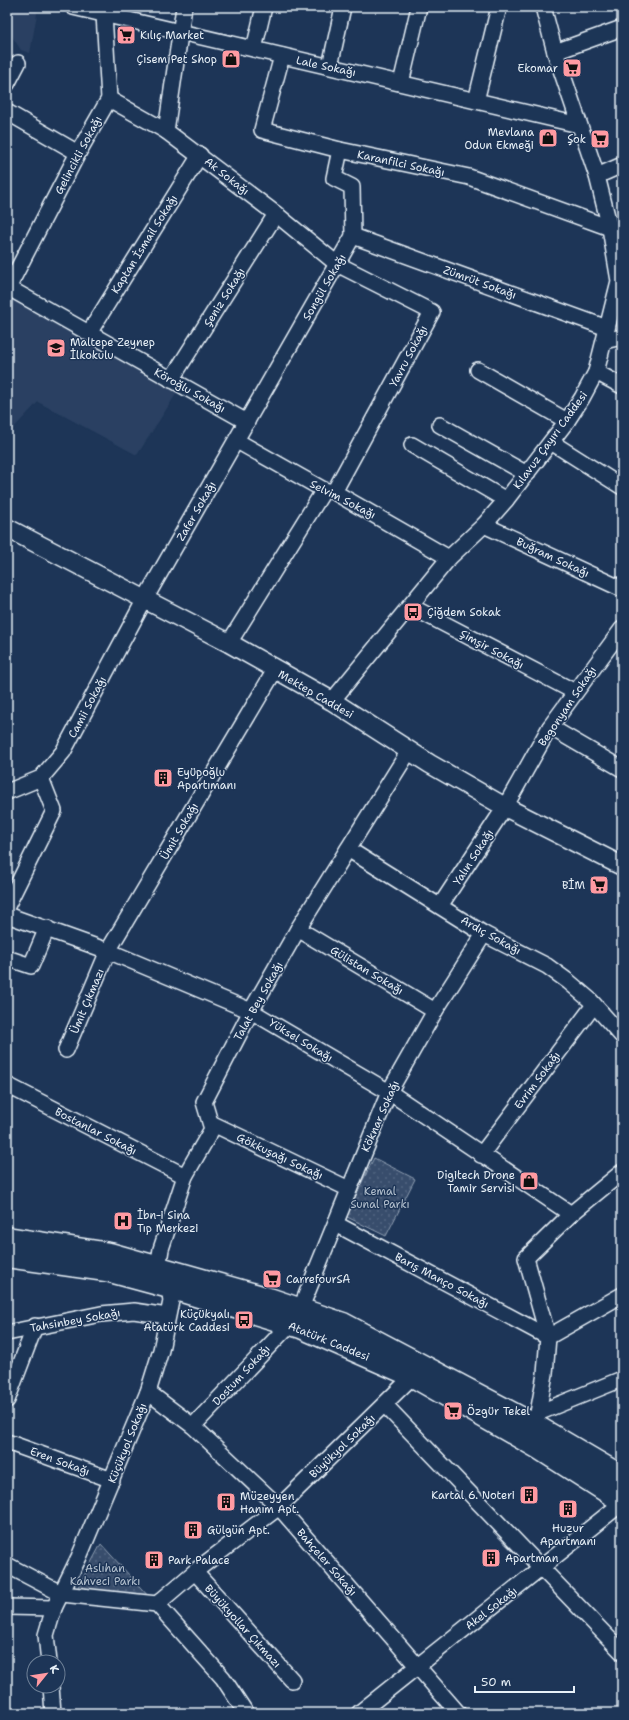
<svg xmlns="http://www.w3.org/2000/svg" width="629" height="1720" font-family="'Shantell Sans',sans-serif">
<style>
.built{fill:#2a4162}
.grass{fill:url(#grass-dots);stroke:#909fb2}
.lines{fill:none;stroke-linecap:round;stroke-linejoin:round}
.minor-casing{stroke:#e8f1f8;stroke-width:18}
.tertiary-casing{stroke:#e8f1f8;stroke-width:21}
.primary-casing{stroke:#e8f1f8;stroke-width:25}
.minor{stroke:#1d3557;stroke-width:15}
.tertiary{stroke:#1d3557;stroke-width:18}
.primary{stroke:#1d3557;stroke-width:22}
.labels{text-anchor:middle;stroke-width:3;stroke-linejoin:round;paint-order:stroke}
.poi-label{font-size:11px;fill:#e8f1f8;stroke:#1d3557;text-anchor:start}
.street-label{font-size:11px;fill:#e8f1f8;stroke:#1d3557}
.park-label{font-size:11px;fill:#b3c0ce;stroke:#1d3557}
</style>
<defs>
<pattern id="grass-dots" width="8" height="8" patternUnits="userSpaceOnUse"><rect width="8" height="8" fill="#374d6c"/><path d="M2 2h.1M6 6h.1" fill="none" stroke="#546782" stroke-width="1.8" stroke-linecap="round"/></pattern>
</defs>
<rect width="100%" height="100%" fill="#1d3557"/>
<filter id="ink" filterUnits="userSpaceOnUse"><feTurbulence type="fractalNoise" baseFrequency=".025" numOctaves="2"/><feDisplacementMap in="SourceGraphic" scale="8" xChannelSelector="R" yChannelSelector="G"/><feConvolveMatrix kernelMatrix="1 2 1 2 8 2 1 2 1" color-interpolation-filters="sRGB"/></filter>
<g filter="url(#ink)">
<g class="built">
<polygon points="7,7 38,8 30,53 21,50 7,29"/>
<polygon points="13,294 178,391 137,455 38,402 7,435 7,305"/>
</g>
<g class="grass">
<polygon points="374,1158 415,1179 386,1236 345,1216"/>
<polygon points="499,1526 531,1559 526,1564 493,1532"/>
<polygon points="101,1544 150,1598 78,1587"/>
</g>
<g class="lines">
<g class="minor-casing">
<g id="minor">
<polyline points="73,7 579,125"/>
<polyline points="254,49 264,7"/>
<polyline points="555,52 622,28"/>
<polyline points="282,56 262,130 340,150 469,177 610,228"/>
<polyline points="330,66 343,7"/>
<polyline points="401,83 419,7"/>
<polyline points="7,84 18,63"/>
<polyline points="109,99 166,131 276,214 337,264 432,312 334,492"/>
<polyline points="476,101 499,7"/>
<polyline points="7,112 78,153"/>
<polyline points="166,131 184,7"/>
<polyline points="597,176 622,165"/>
<polyline points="353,236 607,328"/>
<polyline points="7,287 247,422"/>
<polyline points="8,288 78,153 109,99 104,14"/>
<polyline points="89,333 200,155"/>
<polyline points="604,341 622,337"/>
<polyline points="478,370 567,421"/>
<polyline points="596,372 622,386"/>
<polyline points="171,380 276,214"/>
<polyline points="440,425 527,474"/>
<polyline points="237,441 324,490 334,492 449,558"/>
<polyline points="551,442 622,487"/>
<polyline points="412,445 506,500"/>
<polyline points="484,525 622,589"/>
<polyline points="410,606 575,692"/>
<polyline points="229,643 324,490"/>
<polyline points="332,701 449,558 484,525 506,500 567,421 582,398 596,372 619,281 610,228 597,176 555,52 543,7"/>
<polyline points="550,727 622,769"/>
<polyline points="7,792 41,778 63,752 145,599 353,236 352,187 334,178 340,150"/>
<polyline points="348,849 484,934 547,966 569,982 590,1000 622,1036"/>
<polyline points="7,906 54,811 41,778"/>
<polyline points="440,906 505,807 550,727 622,629"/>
<polyline points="7,915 108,951 251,1011 389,1092 571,1214"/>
<polyline points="298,929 435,1011"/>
<polyline points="7,958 31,966 47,928"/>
<polyline points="66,1050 108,951 275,670"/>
<polyline points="7,1085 185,1176"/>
<polyline points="211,1123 349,1189"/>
<polyline points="481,1155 594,1005"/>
<polyline points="336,1224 548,1337 622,1295"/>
<polyline points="158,1268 161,1249 185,1176 212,1129 204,1102 251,1011 298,929 409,751"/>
<polyline points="300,1310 389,1092 435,1011 484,934"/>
<polyline points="7,1333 101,1314 134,1311 167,1316"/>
<polyline points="148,1392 193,1426 279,1507 458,1713"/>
<polyline points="7,1400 35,1326"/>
<polyline points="385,1405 622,1652"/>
<polyline points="538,1413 622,1379"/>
<polyline points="532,1424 538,1413 545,1374 548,1337 526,1258 571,1214 622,1172"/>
<polyline points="193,1426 290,1324"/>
<polyline points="7,1442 112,1480"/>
<polyline points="7,1565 62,1594 157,1604 223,1678 246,1713"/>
<polyline points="195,1572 292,1680"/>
<polyline points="157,1604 198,1569 279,1507 413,1376"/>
<polyline points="7,1607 54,1608"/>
<polyline points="49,1662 46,1635 54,1608 79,1557 148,1392 161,1350 171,1301 169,1287"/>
<polyline points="51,1686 53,1713"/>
<polyline points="359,1713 622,1503"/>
</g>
</g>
<g class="tertiary-casing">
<polyline id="tertiary" points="7,528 229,643 332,701 430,764 505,807 622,866"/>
</g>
<g class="primary-casing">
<g id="primary">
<polyline points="7,1238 110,1254 269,1299 343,1324 532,1424 622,1477"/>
<polyline points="7,1256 106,1270 169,1287 301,1327 413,1376 539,1448 622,1501"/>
</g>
</g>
<use href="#minor" class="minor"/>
<use href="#tertiary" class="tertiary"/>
<use href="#primary" class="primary"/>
</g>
</g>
<defs>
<g id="supermarket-square" transform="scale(1)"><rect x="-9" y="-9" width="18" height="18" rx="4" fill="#ff9aa2" stroke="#1d3557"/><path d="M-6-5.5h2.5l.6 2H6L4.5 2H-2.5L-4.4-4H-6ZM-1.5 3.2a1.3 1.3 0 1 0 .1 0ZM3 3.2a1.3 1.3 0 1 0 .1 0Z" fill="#111"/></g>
<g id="shop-square" transform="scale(1)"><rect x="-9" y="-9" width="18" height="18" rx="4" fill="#ff9aa2" stroke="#1d3557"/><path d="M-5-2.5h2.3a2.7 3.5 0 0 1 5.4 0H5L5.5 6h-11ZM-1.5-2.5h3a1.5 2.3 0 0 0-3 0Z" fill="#111"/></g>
<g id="school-square" transform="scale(1)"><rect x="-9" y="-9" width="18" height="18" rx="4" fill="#ff9aa2" stroke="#1d3557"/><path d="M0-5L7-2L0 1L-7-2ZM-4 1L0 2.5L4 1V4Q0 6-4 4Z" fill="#111"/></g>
<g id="bus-square" transform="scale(1)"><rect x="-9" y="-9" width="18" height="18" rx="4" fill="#ff9aa2" stroke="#1d3557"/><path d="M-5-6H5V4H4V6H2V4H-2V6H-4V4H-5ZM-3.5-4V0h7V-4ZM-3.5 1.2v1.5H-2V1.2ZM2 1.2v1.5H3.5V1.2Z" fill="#111"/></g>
<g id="building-square" transform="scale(1)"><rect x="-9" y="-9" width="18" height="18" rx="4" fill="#ff9aa2" stroke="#1d3557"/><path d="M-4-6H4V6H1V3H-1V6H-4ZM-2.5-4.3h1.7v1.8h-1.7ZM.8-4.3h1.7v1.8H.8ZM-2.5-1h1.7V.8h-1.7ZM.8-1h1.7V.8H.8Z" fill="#111"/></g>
<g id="hospital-square" transform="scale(1)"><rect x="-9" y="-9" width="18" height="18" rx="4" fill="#ff9aa2" stroke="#1d3557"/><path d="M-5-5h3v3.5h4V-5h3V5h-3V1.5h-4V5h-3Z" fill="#111"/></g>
</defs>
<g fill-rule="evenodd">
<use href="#supermarket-square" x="126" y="35"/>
<use href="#shop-square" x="231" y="59"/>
<use href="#supermarket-square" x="572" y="68"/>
<use href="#shop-square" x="548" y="138"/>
<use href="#supermarket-square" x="600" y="139"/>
<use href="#school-square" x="56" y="348"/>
<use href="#bus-square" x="413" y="612"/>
<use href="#building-square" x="163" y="778"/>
<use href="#supermarket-square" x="599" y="885"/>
<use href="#shop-square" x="529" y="1181"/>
<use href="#hospital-square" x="123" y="1221"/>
<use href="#supermarket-square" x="272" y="1279"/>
<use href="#bus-square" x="244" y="1320"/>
<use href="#supermarket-square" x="453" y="1411"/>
<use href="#building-square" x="529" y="1495"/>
<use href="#building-square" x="226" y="1502"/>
<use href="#building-square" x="568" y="1509"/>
<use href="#building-square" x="193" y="1530"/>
<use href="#building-square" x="491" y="1558"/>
<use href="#building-square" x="154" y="1560"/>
</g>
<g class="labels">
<g class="poi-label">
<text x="140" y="39">Kılıç Market</text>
<text x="217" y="63" text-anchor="end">Çisem Pet Shop</text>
<text x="558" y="72" text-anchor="end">Ekomar</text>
<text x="534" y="136" text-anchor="end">Mevlana<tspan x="534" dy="13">Odun Ekmeği</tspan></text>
<text x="586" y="143" text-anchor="end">Şok</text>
<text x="70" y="346">Maltepe Zeynep<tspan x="70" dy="13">İlkokulu</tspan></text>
<text x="427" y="616">Çiğdem Sokak</text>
<text x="177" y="776">Eyüpoğlu<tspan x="177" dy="13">Apartımanı</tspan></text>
<text x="585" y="889" text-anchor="end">BİM</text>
<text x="515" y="1179" text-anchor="end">Digitech Drone<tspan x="515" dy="13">Tamir Servisi</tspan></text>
<text x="137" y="1219">İbn-i Sina<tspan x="137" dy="13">Tıp Merkezi</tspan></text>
<text x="286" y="1283">CarrefourSA</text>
<text x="230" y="1318" text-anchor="end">Küçükyalı<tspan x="230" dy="13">Atatürk Caddesi</tspan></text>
<text x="467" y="1415">Özgür Tekel</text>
<text x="515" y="1499" text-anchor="end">Kartal 6. Noteri</text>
<text x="240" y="1500">Müzeyyen<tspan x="240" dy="13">Hanım Apt.</tspan></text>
<text x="568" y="1532" text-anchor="middle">Huzur<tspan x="568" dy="13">Apartmanı</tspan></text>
<text x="207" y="1534">Gülgün Apt.</text>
<text x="505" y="1562">Apartman</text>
<text x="168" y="1564">Park Palace</text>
</g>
<g class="street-label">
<text transform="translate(326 66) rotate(12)" y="4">Lale Sokağı</text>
<text transform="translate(78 155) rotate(-62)" y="4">Gelincikli Sokağı</text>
<text transform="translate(401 163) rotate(12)" y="4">Karanfilci Sokağı</text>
<text transform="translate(227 176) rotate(38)" y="4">Ak Sokağı</text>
<text transform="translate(144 244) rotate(-58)" y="4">Kaptan İsmail Sokağı</text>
<text transform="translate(480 282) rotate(20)" y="4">Zümrüt Sokağı</text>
<text transform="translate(324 287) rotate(-60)" y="4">Songül Sokağı</text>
<text transform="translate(224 297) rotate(-58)" y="4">Şeniz Sokağı</text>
<text transform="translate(408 356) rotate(-62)" y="4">Yavru Sokağı</text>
<text transform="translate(190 390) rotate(29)" y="4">Köroğlu Sokağı</text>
<text transform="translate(550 440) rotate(-54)" y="4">Kılavuz Çayırı Caddesi</text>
<text transform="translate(343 499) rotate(27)" y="4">Selvim Sokağı</text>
<text transform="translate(196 511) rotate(-60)" y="4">Zafer Sokağı</text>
<text transform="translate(553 557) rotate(25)" y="4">Buğram Sokağı</text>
<text transform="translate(492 649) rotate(28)" y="4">Şimşir Sokağı</text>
<text transform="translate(316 694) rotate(30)" y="4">Mektep Caddesi</text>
<text transform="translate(567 706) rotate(-56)" y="4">Begonyam Sokağı</text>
<text transform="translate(87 707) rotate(-62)" y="4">Camii Sokağı</text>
<text transform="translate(179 831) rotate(-60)" y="4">Ümit Sokağı</text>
<text transform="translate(473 857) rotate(-57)" y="4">Yalın Sokağı</text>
<text transform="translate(491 935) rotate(29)" y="4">Ardıç Sokağı</text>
<text transform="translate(367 970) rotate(31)" y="4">Gülistan Sokağı</text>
<text transform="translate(87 1001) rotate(-67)" y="4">Ümit Çıkmazı</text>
<text transform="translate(258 1001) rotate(-61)" y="4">Talat Bey Sokağı</text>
<text transform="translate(301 1040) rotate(31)" y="4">Yüksel Sokağı</text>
<text transform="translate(537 1080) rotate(-53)" y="4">Evrim Sokağı</text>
<text transform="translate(380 1116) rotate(-66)" y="4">Köknar Sokağı</text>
<text transform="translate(96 1131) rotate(27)" y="4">Bostanlar Sokağı</text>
<text transform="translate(280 1156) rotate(25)" y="4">Gökkuşağı Sokağı</text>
<text transform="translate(442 1280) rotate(28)" y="4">Barış Manço Sokağı</text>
<text transform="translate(75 1320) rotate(-10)" y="4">Tahsinbey Sokağı</text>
<text transform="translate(329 1341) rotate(22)" y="4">Atatürk Caddesi</text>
<text transform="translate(241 1375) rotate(-47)" y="4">Dostum Sokağı</text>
<text transform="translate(127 1443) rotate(-68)" y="4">Küçükyol Sokağı</text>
<text transform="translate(342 1446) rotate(-44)" y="4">Büyükyol Sokağı</text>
<text transform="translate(60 1461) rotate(20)" y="4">Eren Sokağı</text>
<text transform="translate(327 1562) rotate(49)" y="4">Bahçeler Sokağı</text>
<text transform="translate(491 1608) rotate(-38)" y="4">Akel Sokağı</text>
<text transform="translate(243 1626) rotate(48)" y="4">Büyükyollar Çıkmazı</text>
</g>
<g class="park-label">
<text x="380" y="1195">Kemal<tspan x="380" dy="13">Sunal Parkı</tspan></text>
<text x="105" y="1572">Aslıhan<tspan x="105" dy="13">Kahveci Parkı</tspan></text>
</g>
</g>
<rect width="629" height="1720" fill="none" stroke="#1d3557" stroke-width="24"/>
<rect x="12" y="12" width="605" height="1696" fill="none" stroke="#e8f1f8" stroke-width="1.5" filter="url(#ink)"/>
<g transform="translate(46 1674) rotate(60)"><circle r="19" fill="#1d3557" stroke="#6e8097"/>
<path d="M0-3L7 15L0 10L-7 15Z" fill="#ff9aa2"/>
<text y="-6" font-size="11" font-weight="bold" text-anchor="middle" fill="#e8f1f8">K</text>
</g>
<path d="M475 1686v6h99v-6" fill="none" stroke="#e8f1f8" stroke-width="2"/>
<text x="481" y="1686" font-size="12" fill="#e8f1f8" stroke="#1d3557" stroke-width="3" paint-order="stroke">50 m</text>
</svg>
